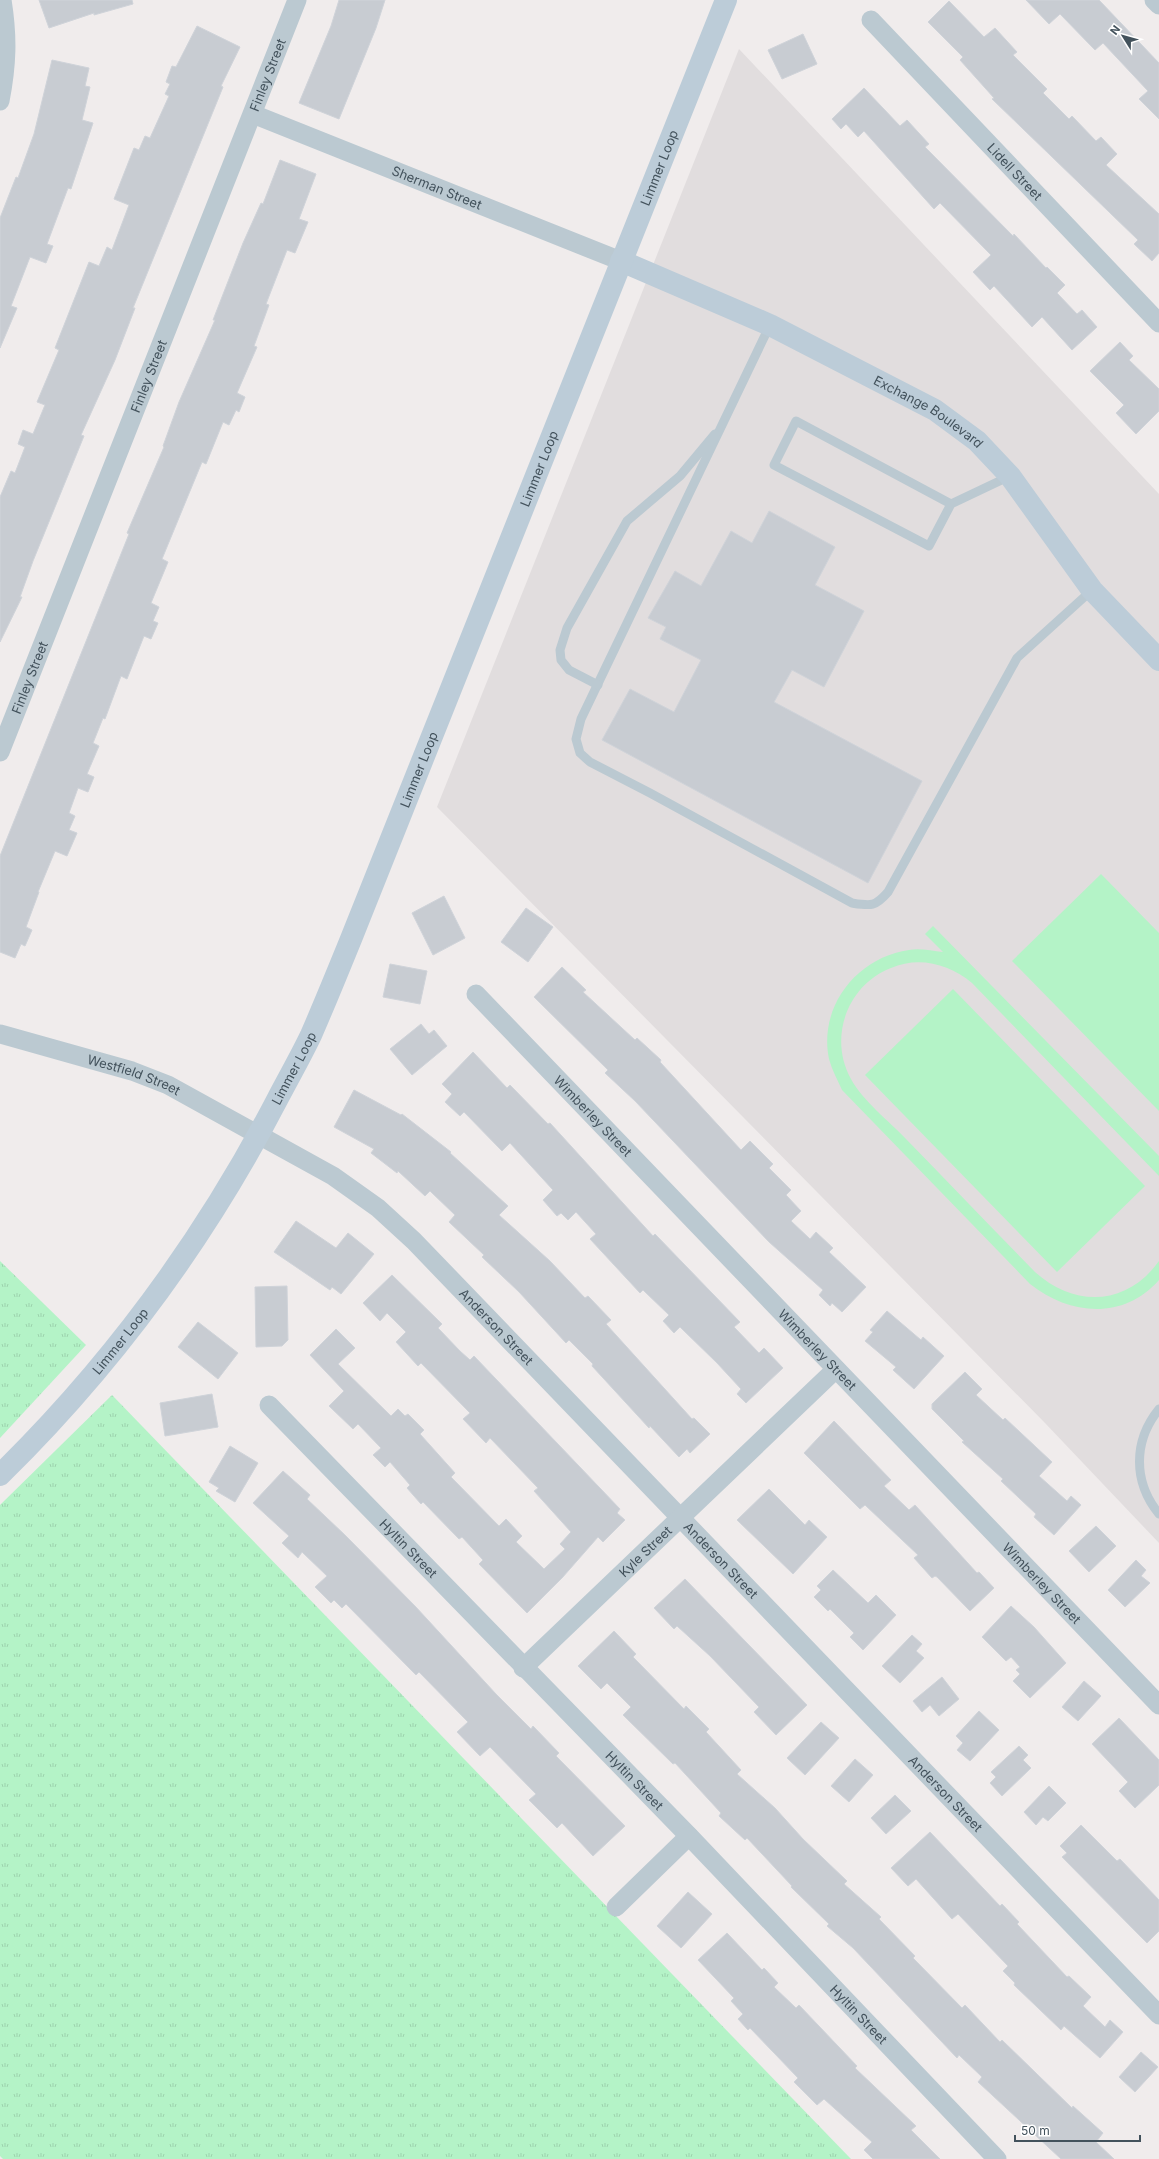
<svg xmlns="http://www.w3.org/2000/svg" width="1159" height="2159" font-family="Inter,sans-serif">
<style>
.education{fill:#e1ddde}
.grass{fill:url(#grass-tufts)}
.green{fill:#b4f3c7}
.building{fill:#c8ccd2;stroke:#cfd3d9}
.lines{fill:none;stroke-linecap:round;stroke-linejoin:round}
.lane{stroke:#bbc9d1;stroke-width:9}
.street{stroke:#bbc9d1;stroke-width:19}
.secondary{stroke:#bcccd8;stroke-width:22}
.labels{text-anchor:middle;stroke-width:3;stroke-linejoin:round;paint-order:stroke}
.street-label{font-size:13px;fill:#43525c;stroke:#fff}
</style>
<defs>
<pattern id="grass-tufts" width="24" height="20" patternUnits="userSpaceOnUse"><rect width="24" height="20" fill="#b4f3c7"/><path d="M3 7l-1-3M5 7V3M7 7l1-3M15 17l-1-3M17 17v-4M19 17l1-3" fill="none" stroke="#9cd2ad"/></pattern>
</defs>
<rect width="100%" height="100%" fill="#f0ecec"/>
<polygon class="education" points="739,49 1159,494 1159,1543 1045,1423 437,807"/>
<g class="grass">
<polygon points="0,1261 86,1345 0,1438"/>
<polygon points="112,1395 851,2159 3,2159 0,2156 0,1505"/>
</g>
<g class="green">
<polygon points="1101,874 1159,933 1159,1111 1012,961"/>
<path d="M933,926L1159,1156V1176L972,983C949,964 919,956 891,968C847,985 828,1038 851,1079C862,1100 889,1121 906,1139C949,1183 992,1228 1035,1272C1075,1308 1127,1306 1159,1261V1280C1123,1321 1069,1315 1030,1284L842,1090C837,1079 832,1070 829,1059C818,1006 858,957 909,950C920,948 932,951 943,952L925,934Z"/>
<polygon points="953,989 1145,1186 1057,1272 865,1075"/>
</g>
<g class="building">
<polygon points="39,0 132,0 133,4 94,15 94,13 49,28"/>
<polygon points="339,0 385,0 376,28 339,119 299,103 331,26"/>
<polygon points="1026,0 1099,0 1159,63 1159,119 1139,99 1148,91 1103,43 1095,50 1060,14 1049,24"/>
<polygon points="949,1 984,37 995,28 1017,52 1013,55 1047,89 1043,93 1069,119 1072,116 1096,141 1101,137 1117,154 1106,165 1159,214 1159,253 1152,261 1134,244 1138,240 992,99 994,98 960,60 963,57 928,22"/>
<polygon points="197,26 240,47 221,86 223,87 133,308 135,308 115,360 81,435 84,436 33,561 20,597 22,597 0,642 0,497 11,471 15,473 25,447 18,444 23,430 33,434 45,405 37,402 59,350 55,348 89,262 99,266 107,247 112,250 129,205 114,199 134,148 139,150 145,136 150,138 169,96 165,94 170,84 166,82 172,66 176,67"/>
<polygon points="803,34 817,64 782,79 768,50"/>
<polygon points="52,60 89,68 85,86 90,87 82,120 93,123 71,189 68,188 47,244 53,246 46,263 30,257 11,306 17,308 0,348 0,218 16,177 18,178 34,134"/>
<polygon points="864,88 900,126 907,120 929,144 925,147 1013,236 1014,234 1046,268 1047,267 1065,285 1057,293 1077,314 1082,310 1097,327 1072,350 1042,317 1032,327 994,286 990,290 973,272 991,255 940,203 934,209 864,131 858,137 846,124 841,129 832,119"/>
<polygon points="280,160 316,174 299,219 308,222 295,253 287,250 266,304 269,305 254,346 257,347 237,393 245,397 239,412 236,410 229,425 223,422 206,464 202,462 162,559 168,562 151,603 159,607 153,621 158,623 151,639 144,636 127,679 121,676 105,719 103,718 93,743 99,746 87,774 94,777 88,792 78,788 69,813 75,816 69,830 77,833 67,856 55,851 38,892 39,892 26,927 32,930 25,946 21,944 15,958 0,952 0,856 129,534 127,533 164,447 163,446 179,402 215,320 213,320 243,243 261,203 263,204"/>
<polygon points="1120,342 1133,356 1129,360 1159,389 1159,411 1136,434 1116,413 1124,405 1090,371"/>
<polygon points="769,511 835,547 815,585 864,611 824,687 792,670 774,702 922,781 868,883 602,740 630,689 674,712 701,660 660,639 666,627 648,618 675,571 701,586 731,531 752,543"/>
<polygon points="444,896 465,938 433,955 412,913"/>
<polygon points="526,908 553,927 528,962 501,942"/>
<polygon points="390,964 427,971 420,1004 383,997"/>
<polygon points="562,967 586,990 583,992 635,1040 637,1038 661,1060 660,1062 741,1150 750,1141 773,1164 769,1168 791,1190 786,1195 801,1211 791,1221 810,1239 816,1232 833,1248 829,1252 866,1287 842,1312 832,1303 830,1306 819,1295 823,1290 769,1242 635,1101 605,1073 608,1070 534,997"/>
<polygon points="421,1024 429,1034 434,1030 447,1046 412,1075 390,1049"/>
<polygon points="473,1052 507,1088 510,1085 548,1124 550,1123 653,1236 655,1234 740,1322 734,1327 759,1353 764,1348 783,1368 746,1403 737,1394 741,1389 717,1363 680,1327 674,1333 663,1321 669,1315 643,1290 640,1293 590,1239 596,1234 576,1212 568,1220 561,1213 557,1216 543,1200 553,1190 510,1143 502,1151 464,1112 460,1116 445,1102 452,1094 442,1084"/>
<polygon points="354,1090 401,1115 402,1114 451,1152 450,1153 508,1206 499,1215 550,1261 585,1298 588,1296 611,1320 606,1324 692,1419 694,1418 710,1434 690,1453 687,1449 679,1457 650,1426 649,1428 592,1366 593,1364 569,1340 566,1343 519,1292 482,1257 484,1255 449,1222 455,1215 430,1191 425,1196 398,1171 397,1173 371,1153 374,1149 334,1127"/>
<polygon points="296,1221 336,1248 348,1233 374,1254 341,1294 332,1287 330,1290 274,1252"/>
<polygon points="392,1275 442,1324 438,1328 460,1351 470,1360 474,1356 620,1509 617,1513 625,1520 603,1542 598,1537 562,1578 527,1613 479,1564 483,1560 462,1537 459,1539 423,1502 421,1504 407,1488 410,1485 390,1462 385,1467 373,1455 381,1448 358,1424 353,1429 329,1406 344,1391 310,1355 336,1329 355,1348 338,1364 391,1416 398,1409 405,1416 408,1414 424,1430 420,1434 455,1473 451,1477 499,1526 506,1519 522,1536 516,1542 544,1569 565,1549 560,1544 571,1532 534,1491 538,1488 490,1438 486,1443 463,1419 470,1413 421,1363 418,1366 396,1342 406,1332 387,1313 380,1321 363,1303"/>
<polygon points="287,1286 288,1340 282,1346 256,1347 255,1287"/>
<polygon points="887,1311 921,1340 923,1337 944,1356 914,1389 893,1370 896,1367 865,1341 873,1332 870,1330"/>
<polygon points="198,1322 238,1353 218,1379 178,1347"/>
<polygon points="965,1372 982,1389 976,1395 1003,1420 1005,1418 1052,1462 1039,1476 1067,1501 1071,1496 1081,1505 1054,1535 1034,1517 1036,1514 1001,1481 1003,1479 962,1442 964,1441 932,1409 932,1404"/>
<polygon points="212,1394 218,1427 165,1436 160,1403"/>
<polygon points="834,1421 891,1480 884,1486 909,1510 915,1505 977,1573 979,1572 994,1588 970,1611 937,1577 935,1576 932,1578 914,1558 918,1555 865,1505 860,1509 804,1453"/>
<polygon points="230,1446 258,1463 235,1502 216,1491 219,1488 209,1482"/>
<polygon points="283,1471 310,1495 307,1499 345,1535 415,1606 496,1694 531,1729 533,1726 559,1753 556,1756 625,1826 593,1856 562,1823 557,1828 529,1800 536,1794 490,1747 480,1756 457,1732 468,1722 419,1672 416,1675 346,1604 342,1608 334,1600 331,1603 315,1587 327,1576 302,1552 298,1558 282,1543 289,1536 253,1503"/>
<polygon points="769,1489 805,1525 809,1520 827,1537 793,1574 737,1520"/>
<polygon points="1096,1526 1116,1546 1089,1572 1069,1551"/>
<polygon points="1136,1560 1146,1570 1141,1576 1150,1583 1125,1607 1108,1590"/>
<polygon points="833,1570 868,1603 876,1595 896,1615 863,1650 850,1637 854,1633 830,1609 828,1611 814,1597 821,1590 817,1586"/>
<polygon points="685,1579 807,1705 776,1735 754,1712 759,1707 710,1656 677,1626 674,1629 654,1608"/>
<polygon points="1011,1606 1034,1627 1066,1663 1030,1698 1013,1681 1020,1674 1016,1670 1020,1667 1011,1657 1006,1661 982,1637"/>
<polygon points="614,1631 636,1654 633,1657 684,1709 686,1706 709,1729 706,1732 741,1770 737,1774 775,1808 803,1839 847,1881 844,1884 881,1917 879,1919 915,1956 913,1958 962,2008 965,2005 1000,2042 1002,2040 1072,2108 1073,2106 1103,2133 1096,2142 1114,2159 1061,2159 978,2082 982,2077 959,2055 957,2058 853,1948 827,1926 829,1924 791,1887 792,1886 747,1838 745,1840 719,1816 721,1813 675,1763 673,1764 623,1715 631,1707 607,1683 601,1689 578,1666"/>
<polygon points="912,1635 922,1644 916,1651 924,1658 900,1683 882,1666"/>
<polygon points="942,1677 959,1699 939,1716 930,1705 922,1712 913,1701"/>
<polygon points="1084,1681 1101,1696 1078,1721 1062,1707"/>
<polygon points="979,1711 999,1730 970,1761 957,1750 963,1743 956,1736"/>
<polygon points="1119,1718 1159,1760 1159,1785 1135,1808 1119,1791 1128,1782 1092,1744"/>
<polygon points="821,1722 839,1738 805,1775 787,1758"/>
<polygon points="1019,1746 1028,1755 1023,1760 1031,1768 1002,1796 990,1783 996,1777 991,1772"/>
<polygon points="855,1759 873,1775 849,1802 831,1786"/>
<polygon points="1049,1786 1066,1803 1048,1821 1043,1817 1036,1825 1024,1812"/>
<polygon points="895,1795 911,1811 886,1834 871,1818"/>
<polygon points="1081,1825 1117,1861 1120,1859 1159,1900 1159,1931 1147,1943 1062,1857 1067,1853 1060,1846"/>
<polygon points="930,1832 1000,1906 1002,1904 1019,1922 1017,1924 1067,1977 1069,1976 1091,1997 1083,2006 1105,2027 1110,2020 1123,2032 1100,2058 1064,2026 1061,2030 1014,1985 1015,1983 1003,1971 1008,1966 958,1914 952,1919 916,1879 908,1886 891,1868"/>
<polygon points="688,1892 712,1914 681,1948 657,1926"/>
<polygon points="727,1933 762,1970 764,1968 778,1983 774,1987 796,2008 799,2005 857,2066 855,2068 916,2126 911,2130 940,2159 873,2159 864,2150 872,2142 824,2099 817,2105 794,2082 798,2078 750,2028 748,2030 738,2019 743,2014 731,2001 734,1998 698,1960"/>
<polygon points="1141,2052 1158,2067 1135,2092 1119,2077"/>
</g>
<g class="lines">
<g class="lane">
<path d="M770,325L581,719L576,739L580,753L590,762L650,793L852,903C871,906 875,907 888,892L1017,658L1092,590"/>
<polyline points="951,504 796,421 774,465 929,546 951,504 1010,476"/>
<polyline points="598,685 569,670 561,660 560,650 567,628 627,521 680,476 715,434"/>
<path d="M1159,1409C1133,1441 1133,1482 1159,1514"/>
</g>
<g class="street">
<polyline points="1154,0 1159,5"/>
<path id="s1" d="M871,20L1159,323"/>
<path d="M0,101C7,65 8,37 2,0"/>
<path id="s2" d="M253,114L621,261"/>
<path id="s3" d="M0,752L297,0"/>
<path id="s4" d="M476,994L1159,1705"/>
<path id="s5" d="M0,1034L132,1071L168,1085L333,1176L378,1208L414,1241L1159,2015"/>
<path id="s6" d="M269,1405L689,1836L997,2159"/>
<path id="s7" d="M523,1668L836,1369"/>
<polyline points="616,1907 689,1836"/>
</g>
<g class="secondary">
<path id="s8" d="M621,261L770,325L935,410L977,441L1010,476L1092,590L1159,660"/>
<path id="s9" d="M0,1475C112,1365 206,1237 278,1098C289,1077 301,1056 311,1035C325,1003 338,971 351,939L726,0"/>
</g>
</g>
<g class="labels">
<g class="street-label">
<text dy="5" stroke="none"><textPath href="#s3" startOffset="728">Finley Street</textPath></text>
<text dy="5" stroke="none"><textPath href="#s9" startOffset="1476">Limmer Loop</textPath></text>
<text dy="5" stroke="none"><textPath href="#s1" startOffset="209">Lidell Street</textPath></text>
<text dy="5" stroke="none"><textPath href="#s2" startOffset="198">Sherman Street</textPath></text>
<text dy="5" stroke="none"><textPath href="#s3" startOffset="404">Finley Street</textPath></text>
<text dy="5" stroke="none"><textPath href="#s8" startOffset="343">Exchange Boulevard</textPath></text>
<text dy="5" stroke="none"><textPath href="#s9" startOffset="1152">Limmer Loop</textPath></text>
<text dy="5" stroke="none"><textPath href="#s3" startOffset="80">Finley Street</textPath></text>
<text dy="5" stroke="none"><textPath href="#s9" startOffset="828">Limmer Loop</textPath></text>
<text dy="5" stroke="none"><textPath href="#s9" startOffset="504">Limmer Loop</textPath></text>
<text dy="5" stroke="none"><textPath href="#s5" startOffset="140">Westfield Street</textPath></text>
<text dy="5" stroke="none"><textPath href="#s4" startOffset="169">Wimberley Street</textPath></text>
<text dy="5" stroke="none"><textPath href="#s5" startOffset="587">Anderson Street</textPath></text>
<text dy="5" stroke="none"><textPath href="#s9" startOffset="180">Limmer Loop</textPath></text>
<text dy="5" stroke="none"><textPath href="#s4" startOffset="493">Wimberley Street</textPath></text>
<text dy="5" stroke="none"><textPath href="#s6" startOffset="200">Hyltin Street</textPath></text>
<text dy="5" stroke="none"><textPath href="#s7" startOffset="169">Kyle Street</textPath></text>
<text dy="5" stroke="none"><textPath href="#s5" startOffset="911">Anderson Street</textPath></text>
<text dy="5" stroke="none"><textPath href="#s4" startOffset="817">Wimberley Street</textPath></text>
<text dy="5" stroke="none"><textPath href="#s6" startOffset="524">Hyltin Street</textPath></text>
<text dy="5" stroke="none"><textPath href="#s5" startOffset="1235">Anderson Street</textPath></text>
<text dy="5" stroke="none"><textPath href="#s6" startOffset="848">Hyltin Street</textPath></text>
</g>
</g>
<g transform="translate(1123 36) rotate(307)" stroke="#ffffff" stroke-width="3" paint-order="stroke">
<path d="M0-3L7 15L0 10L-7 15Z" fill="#43525c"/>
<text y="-6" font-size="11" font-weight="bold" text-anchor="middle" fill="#43525c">N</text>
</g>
<path d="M1015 2135v6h125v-6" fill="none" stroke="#43525c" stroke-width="2"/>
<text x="1021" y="2135" font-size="12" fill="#43525c" stroke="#ffffff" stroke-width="3" paint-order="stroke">50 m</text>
</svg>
